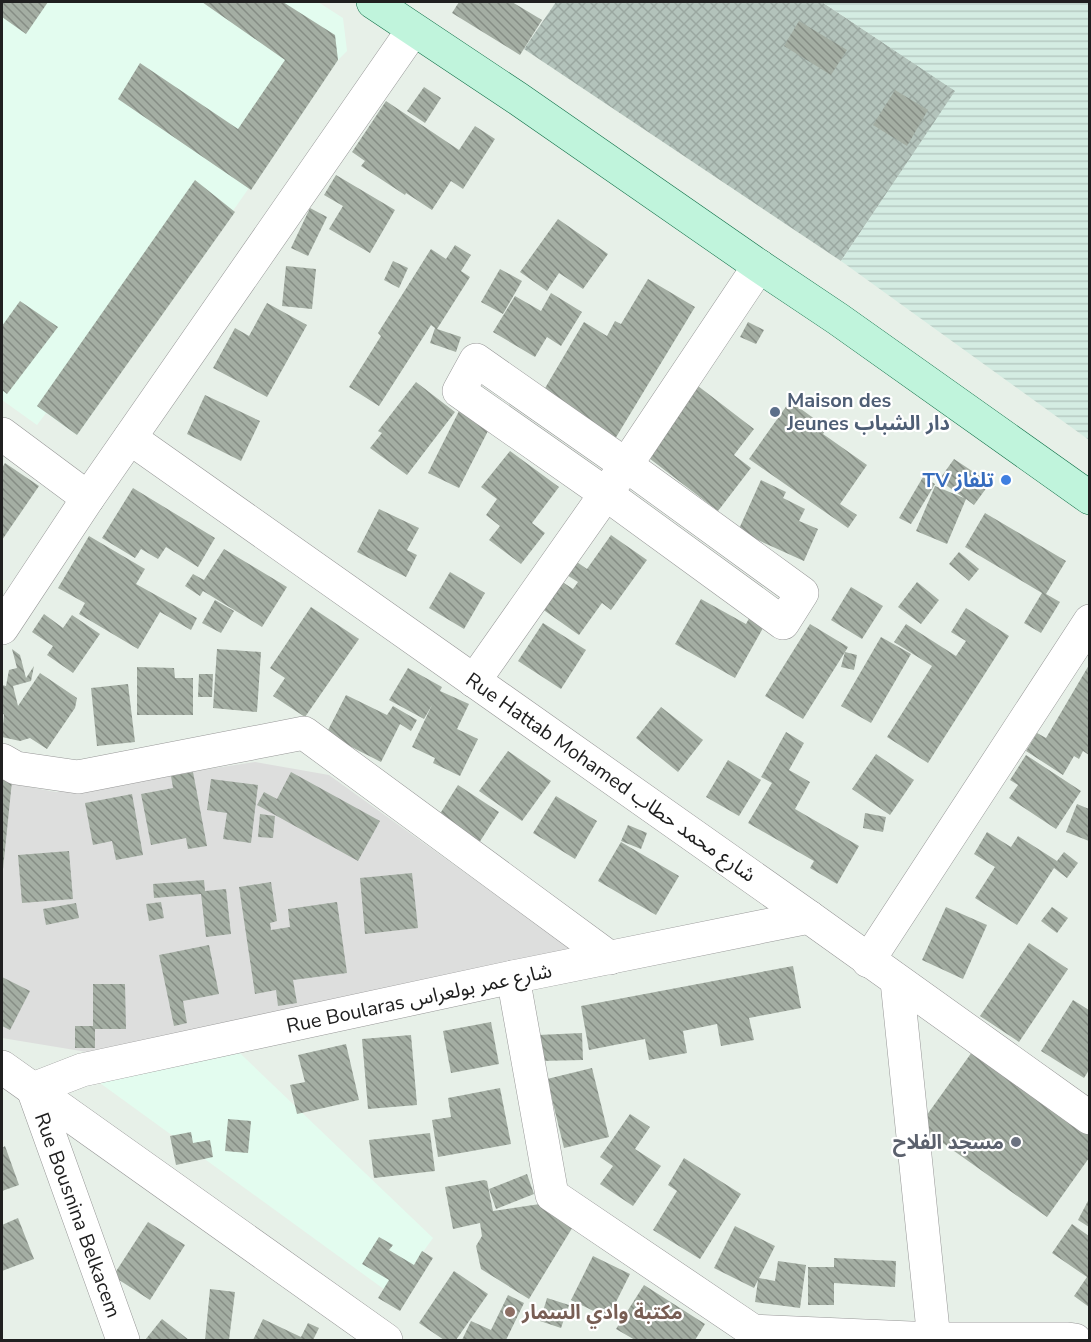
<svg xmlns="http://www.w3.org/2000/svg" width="1091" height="1342" font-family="'Nunito Sans','Noto Sans Arabic',sans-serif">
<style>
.residential{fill:#dddedd}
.education{fill:#e3fcef}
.construction{fill:url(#construction-cross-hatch)}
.farmland{fill:url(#farmland-rules)}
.building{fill:url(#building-back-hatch)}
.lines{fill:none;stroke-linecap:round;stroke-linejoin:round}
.street-casing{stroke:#979797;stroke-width:34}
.secondary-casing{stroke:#0f6f47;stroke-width:34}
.street{stroke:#fff;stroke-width:33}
.secondary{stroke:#c0f4dc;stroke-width:33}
.service-dot{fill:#5c6f8a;stroke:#fff;stroke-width:2}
.shop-dot{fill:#3f7fe0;stroke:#fff;stroke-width:2}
.worship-dot{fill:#6b7280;stroke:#fff;stroke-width:2}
.education-dot{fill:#8d6e63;stroke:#fff;stroke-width:2}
.labels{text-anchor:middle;stroke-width:4.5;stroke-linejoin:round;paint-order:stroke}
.service-label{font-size:20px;font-weight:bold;fill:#4e5e75;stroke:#fff;text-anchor:start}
.shop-label{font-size:20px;font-weight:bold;fill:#366cbe;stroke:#fff;text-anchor:end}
.street-label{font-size:20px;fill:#202020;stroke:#fff}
.worship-label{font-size:20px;font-weight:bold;fill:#5b616d;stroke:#fff;text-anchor:end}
.education-label{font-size:20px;font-weight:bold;fill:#785e54;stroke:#fff;text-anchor:start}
</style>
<defs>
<pattern id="construction-cross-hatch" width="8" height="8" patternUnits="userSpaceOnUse" patternTransform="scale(1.5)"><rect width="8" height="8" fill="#b3c3bb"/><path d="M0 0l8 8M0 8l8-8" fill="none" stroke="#9aa7a0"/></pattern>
<pattern id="farmland-rules" width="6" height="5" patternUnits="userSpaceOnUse" patternTransform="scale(1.5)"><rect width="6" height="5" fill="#d4ece2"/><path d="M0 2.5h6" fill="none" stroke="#b6cac2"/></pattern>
<pattern id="building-back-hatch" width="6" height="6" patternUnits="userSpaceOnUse" patternTransform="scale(1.5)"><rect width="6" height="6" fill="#a4aea3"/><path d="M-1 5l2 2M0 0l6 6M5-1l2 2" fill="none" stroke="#858d84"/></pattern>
</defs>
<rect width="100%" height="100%" fill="#e7f0e8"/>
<polygon class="residential" points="255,762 329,775 577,953 87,1052 2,1038 2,779 8,783 56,792"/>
<g class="education">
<polygon points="2,2 318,2 343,18 347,51 338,60 77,435 46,413 37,425 2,400"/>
<polygon points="223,1037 433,1238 392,1295 82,1070"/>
</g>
<polygon class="construction" points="556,2 822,2 956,91 841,261 524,49"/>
<polygon class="farmland" points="822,2 1089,2 1089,440 841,261 955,91"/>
<g class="building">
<polygon points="2,2 48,2 26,34 2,17"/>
<polygon points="202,2 283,2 335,35 338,60 251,190 118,99 140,63 238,129 285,60"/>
<polygon points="459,2 512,2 542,20 520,55 452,13"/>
<polygon points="799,21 847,50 831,75 784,46"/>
<polygon points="424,87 441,98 425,123 407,111"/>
<polygon points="895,90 928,110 907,146 873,125"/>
<polygon points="386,101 459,150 475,126 495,139 463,189 451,181 432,210 406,193 405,195 361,166 365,161 352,152"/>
<polygon points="336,175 395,210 370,253 329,229 343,206 324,195"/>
<polygon points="195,180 235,212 77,435 37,406"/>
<polygon points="310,208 327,217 308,256 291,248"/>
<polygon points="558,219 608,254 583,289 559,273 547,291 520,272"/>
<polygon points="455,245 471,255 461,271 470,277 437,329 461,337 456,352 430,343 435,328 431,325 379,406 349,387 381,336 378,333 431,249 446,259"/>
<polygon points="393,261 408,268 399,288 384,280"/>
<polygon points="286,266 316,269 312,309 282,306"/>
<polygon points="500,269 522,281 503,314 481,302"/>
<polygon points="648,279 695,307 615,439 541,395 584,322 607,336 615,321 621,324"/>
<polygon points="551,293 582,312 561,346 547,337 535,357 493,332 515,296 541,311"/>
<polygon points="20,301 58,327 7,394 2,390 2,326"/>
<polygon points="267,303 307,325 267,397 213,368 235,328 249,336"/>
<polygon points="748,322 764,330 756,344 740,337"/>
<polygon points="416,382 455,412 407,475 370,448 382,433 378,431"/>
<polygon points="698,386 754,429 734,455 751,468 718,511 645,455"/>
<polygon points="205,395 260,421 241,461 187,434"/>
<polygon points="790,401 827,428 823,434 867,465 840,504 857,515 848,528 749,459"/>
<polygon points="459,411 490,427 459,488 428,473"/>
<polygon points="510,451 559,487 532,523 545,533 521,564 489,540 500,526 486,515 497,499 481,487"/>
<polygon points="954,459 990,483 974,505 966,499 947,544 916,531 935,486 964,498 939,480"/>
<polygon points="5,463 39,486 2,540 2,468"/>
<polygon points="923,477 935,484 911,524 899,518"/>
<polygon points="761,480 786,492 783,498 805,509 799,521 818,529 804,561 738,531"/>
<polygon points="133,488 215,538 198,567 166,547 158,559 141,549 135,558 102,538"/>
<polygon points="379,509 419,528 407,550 417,555 406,577 357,552"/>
<polygon points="985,513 1066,561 1046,594 1060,602 1041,633 1024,623 1042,593 965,547"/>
<polygon points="611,535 647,560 611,610 602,603 579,635 538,606 558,579 573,589 578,582 562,572 571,558 587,569"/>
<polygon points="89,536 145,569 136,584 197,618 191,630 160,612 138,649 79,614 85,603 58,588"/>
<polygon points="224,549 287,587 262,627 203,591 200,596 185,586 193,574 204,580"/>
<polygon points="959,552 979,569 969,581 949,564"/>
<polygon points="450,572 485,593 464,629 429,608"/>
<polygon points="917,582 939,600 921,624 898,607"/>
<polygon points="851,587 883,606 862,639 831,620"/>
<polygon points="701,599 746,624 753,611 768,619 735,678 675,644"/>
<polygon points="215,600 234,611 221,633 202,623"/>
<polygon points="311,607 359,639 305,717 273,696 285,678 270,668"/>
<polygon points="966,608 1009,636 928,763 887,737 932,666 894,642 906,624 956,656 966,641 951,632"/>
<polygon points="44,614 63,628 72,615 100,634 73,673 47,655 53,646 32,632"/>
<polygon points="543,623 586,650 561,689 518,661"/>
<polygon points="810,624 848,647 845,652 857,655 854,670 841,667 845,652 803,719 765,696"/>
<polygon points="881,637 911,654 871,723 841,706"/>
<polygon points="12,649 20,655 26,678 34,666 31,681 13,686 18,706 40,673 77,698 75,708 47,749 30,738 20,741 2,737 4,714 2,715 2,685 6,686 9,670 17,668"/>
<polygon points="217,649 261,652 257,712 213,708"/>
<polygon points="1089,665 1089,755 1083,751 1079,759 1074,756 1063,775 1026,751 1037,733 1046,738"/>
<polygon points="137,667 174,668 175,678 193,678 193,715 137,715"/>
<polygon points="408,668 442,687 440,691 469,704 457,729 478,739 460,776 433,763 435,758 412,747 432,705 424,719 389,700"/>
<polygon points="199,674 213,674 212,697 198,697"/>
<polygon points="128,684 135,742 97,746 91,688"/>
<polygon points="346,695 387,715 393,706 417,720 411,731 400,724 381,762 326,734"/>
<polygon points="661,707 703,740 678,772 636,738"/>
<polygon points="786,732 804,743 789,770 810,782 795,809 859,846 837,884 810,868 814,861 748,823 772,783 761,777"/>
<polygon points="508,751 551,781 522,821 479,791"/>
<polygon points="876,754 914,780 890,815 852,789"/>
<polygon points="1026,755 1081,791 1056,829 1009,798 1018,785 1010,780"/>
<polygon points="728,760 761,780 739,816 706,797"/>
<polygon points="193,772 207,846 188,849 186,838 151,845 141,794 173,788 171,776"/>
<polygon points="291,772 380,821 358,861 257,805 264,792 277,799"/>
<polygon points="2,779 12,781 3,869 2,869"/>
<polygon points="211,779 258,785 251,843 223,839 227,813 207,810"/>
<polygon points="458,785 499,812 477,846 436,820"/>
<polygon points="132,794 143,855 116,860 112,841 93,845 85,803"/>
<polygon points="556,796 597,821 575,859 533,833"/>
<polygon points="1077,804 1089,809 1089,841 1066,832"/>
<polygon points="865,813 886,817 883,832 863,828"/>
<polygon points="260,814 275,816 273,838 258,837"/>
<polygon points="628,825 647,833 641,849 621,841"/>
<polygon points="987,832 1011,847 1018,836 1057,861 1064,852 1078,863 1067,878 1054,868 1017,925 975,898 995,867 974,854"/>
<polygon points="621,842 679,876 656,915 598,881"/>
<polygon points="69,851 73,899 22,903 18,855"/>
<polygon points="412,873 418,928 365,934 360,878"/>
<polygon points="204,880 205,891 226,889 231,934 206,937 201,894 154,898 153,884"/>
<polygon points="271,882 277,921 270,923 271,930 290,927 288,909 337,902 347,973 293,980 297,1003 278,1006 276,990 255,994 239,887"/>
<polygon points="161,902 164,918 149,921 146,904"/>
<polygon points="76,903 79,918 46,925 43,909"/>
<polygon points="946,907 987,925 963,979 922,960"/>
<polygon points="1052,907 1068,918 1057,933 1041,921"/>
<polygon points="1029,943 1068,969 1019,1042 980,1016"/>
<polygon points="209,945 219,994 183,1001 187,1023 174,1026 159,955"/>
<polygon points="793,966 801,1008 749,1018 754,1040 721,1046 717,1024 683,1031 687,1053 649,1060 645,1039 589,1050 581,1006"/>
<polygon points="2,977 30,991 10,1030 2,1026"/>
<polygon points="93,984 125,984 126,1029 95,1029 95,1048 75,1048 75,1026 93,1026"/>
<polygon points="1073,1000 1089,1010 1089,1070 1084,1078 1041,1051"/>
<polygon points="491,1022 499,1064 451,1073 443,1031"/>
<polygon points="582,1033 583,1060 539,1061 538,1035"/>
<polygon points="411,1035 417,1105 368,1109 362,1039"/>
<polygon points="346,1044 359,1100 297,1114 290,1085 305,1082 298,1055"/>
<polygon points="977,1045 1089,1125 1089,1158 1047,1217 919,1126"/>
<polygon points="592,1068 609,1137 564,1148 547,1079"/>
<polygon points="500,1088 511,1144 438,1157 432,1120 451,1117 448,1098"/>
<polygon points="630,1114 650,1127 635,1149 661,1166 633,1206 600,1184 613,1166 600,1157"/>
<polygon points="228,1119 251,1121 248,1153 225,1151"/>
<polygon points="191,1132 193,1143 210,1140 213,1157 176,1165 170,1136"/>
<polygon points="430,1133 435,1171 374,1178 369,1140"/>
<polygon points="5,1146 19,1185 2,1191 2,1148"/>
<polygon points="684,1158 741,1194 700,1259 653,1230 677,1191 668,1185"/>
<polygon points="527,1174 534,1194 496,1209 489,1189"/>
<polygon points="484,1180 487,1181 493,1211 540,1204 574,1225 529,1299 481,1269 476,1246 482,1236 480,1223 453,1229 445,1187"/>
<polygon points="1089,1199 1089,1227 1078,1220"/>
<polygon points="18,1218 34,1259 2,1271 2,1225"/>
<polygon points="148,1222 185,1245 150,1300 113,1276"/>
<polygon points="1072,1224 1089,1236 1089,1307 1074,1296 1087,1277 1052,1253"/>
<polygon points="735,1226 775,1246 759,1278 775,1281 778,1261 806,1265 800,1308 755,1302 758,1280 754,1288 714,1268"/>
<polygon points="379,1237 393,1245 389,1250 414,1265 422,1251 433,1258 400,1311 378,1298 389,1280 362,1264"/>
<polygon points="593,1256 630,1274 608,1318 571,1300"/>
<polygon points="834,1258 896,1261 895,1287 834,1283 834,1305 808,1305 808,1267 834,1267"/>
<polygon points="454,1271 488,1294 456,1340 444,1340 419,1323"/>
<polygon points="644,1285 705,1324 695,1340 635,1340 616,1329"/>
<polygon points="210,1289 235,1292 229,1340 205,1340"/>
<polygon points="508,1295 524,1303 506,1340 462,1340 471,1321 491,1330"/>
<polygon points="547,1298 569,1305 561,1328 540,1321"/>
<polygon points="162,1319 189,1340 145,1340"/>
<polygon points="263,1319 301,1337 308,1323 319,1328 313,1340 253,1340"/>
</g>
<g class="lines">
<g class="street-casing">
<g id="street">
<polygon points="476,360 626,465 802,593 783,623 606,494 459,391"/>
<polyline points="2,434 88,498"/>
<polyline points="130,438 809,917 1090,1118"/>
<polyline points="2,628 88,498 413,30"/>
<polyline points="474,681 626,465 759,266"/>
<polyline points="2,760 16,768 78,777 304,733 610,958"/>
<polyline points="868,961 1090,621"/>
<polyline points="513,977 552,1195 753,1331 934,1339 1068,1339 1075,1340"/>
<polyline points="897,981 934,1340"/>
<polyline points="2,1067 386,1340"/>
<polyline points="123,1340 33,1089 82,1070 513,977 809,917"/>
</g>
</g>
<g class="secondary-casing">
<polyline id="secondary" points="373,2 517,98 759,266 838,319 1090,498"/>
</g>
<use href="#street" class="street"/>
<use href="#secondary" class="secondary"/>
</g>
<circle class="service-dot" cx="775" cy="412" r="6"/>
<circle class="shop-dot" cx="1006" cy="480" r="6"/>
<circle class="worship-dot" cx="1016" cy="1142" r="6"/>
<circle class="education-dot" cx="510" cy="1312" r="6"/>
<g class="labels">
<g class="service-label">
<text x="787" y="407">Maison des<tspan x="787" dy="23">Jeunes دار الشباب</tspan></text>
</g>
<g class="shop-label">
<text x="994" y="487">TV تلفاز</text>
</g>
<g class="street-label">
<text transform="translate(611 777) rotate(35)" y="7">Rue Hattab Mohamed شارع محمد حطاب</text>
<text transform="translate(419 998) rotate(-12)" y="7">Rue Boularas شارع عمر بولعراس</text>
<text transform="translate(78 1215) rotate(70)" y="7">Rue Bousnina Belkacem</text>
</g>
<g class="worship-label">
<text x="1004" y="1149">مسجد الفلاح</text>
</g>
<g class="education-label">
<text x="522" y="1319">مكتبة وادي السمار</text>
</g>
</g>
<rect width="1091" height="1342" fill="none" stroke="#202020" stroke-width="6"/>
</svg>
